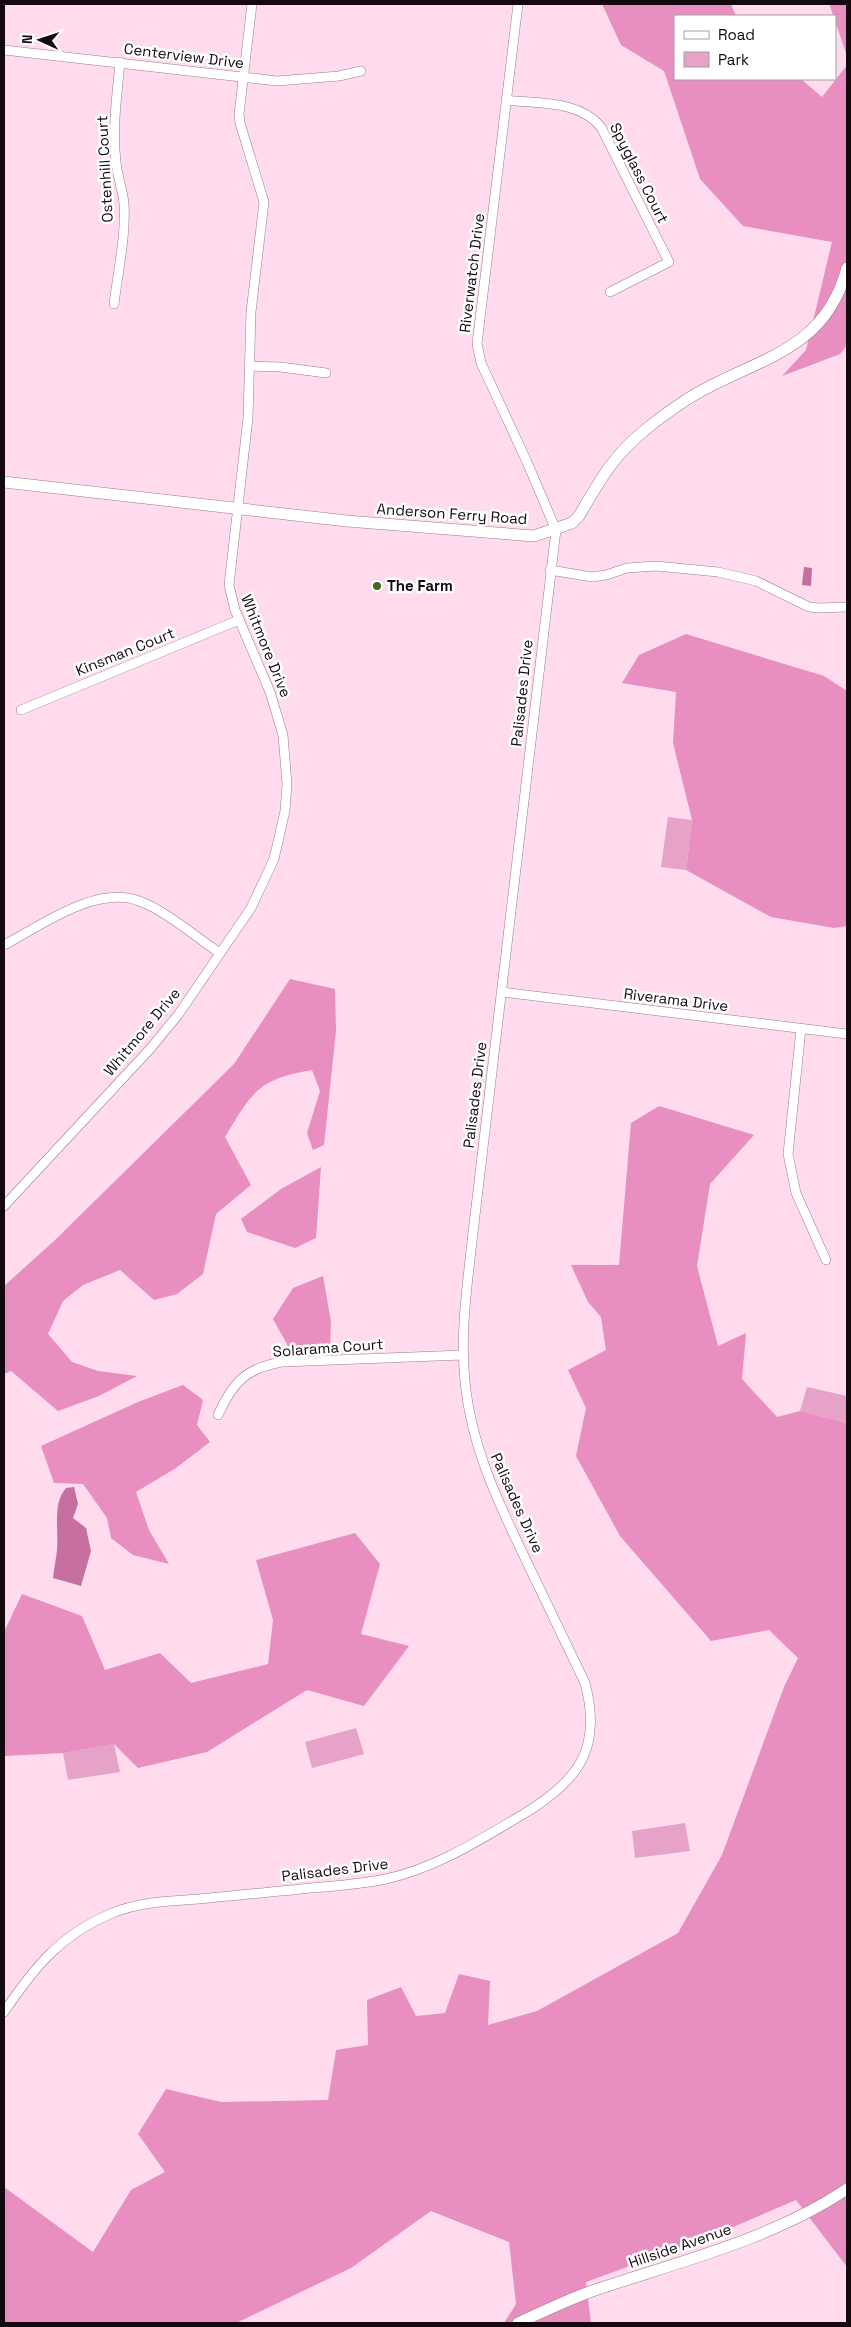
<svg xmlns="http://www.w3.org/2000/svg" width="851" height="2327" font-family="'Space Grotesk',sans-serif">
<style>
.green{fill:#e6a3c7}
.forest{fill:#e88ec0}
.water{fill:#c66fa0}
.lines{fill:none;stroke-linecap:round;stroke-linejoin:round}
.minor-casing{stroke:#9b7b8b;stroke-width:10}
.tertiary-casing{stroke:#9b7b8b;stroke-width:12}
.minor{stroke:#fff;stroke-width:9}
.tertiary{stroke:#fff;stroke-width:11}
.poi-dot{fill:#3e6927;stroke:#fff;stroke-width:2}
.labels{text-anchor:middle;stroke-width:5;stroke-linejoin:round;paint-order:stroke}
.street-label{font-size:15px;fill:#14090f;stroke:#fff}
.poi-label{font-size:15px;font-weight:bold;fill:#14090f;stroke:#fff;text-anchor:start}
</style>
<rect width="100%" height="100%" fill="#ffdbed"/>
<g class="green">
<polygon points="668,817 692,820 686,870 661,867"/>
<polygon points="807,1387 847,1396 847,1423 800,1411"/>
<polygon points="356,1728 364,1754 312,1768 305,1742"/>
<polygon points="114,1744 120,1772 68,1780 63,1753"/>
<polygon points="685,1823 690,1851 635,1858 632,1831"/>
</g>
<g class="forest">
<polygon points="602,4 731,4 736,16 675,16 675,79 801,79 822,97 847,65 847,345 840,354 782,376 806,350 832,242 743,226 700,179 664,71 621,45"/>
<polygon points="831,4 847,4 847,56 830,6"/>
<polygon points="686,634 824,676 847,691 847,926 834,928 771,917 686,870 692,820 673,743 676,692 622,683 639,655"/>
<path d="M290,979L335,989L336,1031L324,1145L313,1150L307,1133L320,1091L312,1070C258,1079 252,1092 225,1137L251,1185L216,1214L203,1274L177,1294L154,1300L120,1270L83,1285L63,1301L48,1334L72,1362L98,1371L137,1376L99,1396L58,1411L11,1371L4,1374V1286L54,1241L234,1064Z"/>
<polygon points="659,1106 754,1135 710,1184 697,1266 718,1346 746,1333 742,1379 777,1417 800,1411 847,1423 847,2267 796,2200 712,2236 586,2282 591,2323 504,2323 516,2304 509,2242 431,2211 351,2268 236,2323 4,2323 4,2187 93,2252 131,2190 165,2172 138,2134 166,2089 221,2102 328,2100 336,2050 368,2045 367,2000 401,1987 416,2016 445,2013 459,1974 490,1981 488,2025 537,2011 678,1933 722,1855 784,1687 798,1658 769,1630 711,1641 620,1536 576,1456 586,1408 568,1370 606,1350 601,1317 588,1302 571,1265 619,1265 631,1123"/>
<polygon points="321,1167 316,1238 295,1248 247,1232 241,1219 281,1189"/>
<polygon points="323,1276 331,1322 330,1350 288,1346 273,1319 293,1288"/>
<polygon points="183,1385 203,1400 197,1425 210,1442 176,1468 136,1492 149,1530 169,1564 133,1555 111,1538 107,1518 83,1484 54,1483 41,1446 138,1402"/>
<polygon points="355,1533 380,1564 361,1634 409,1646 364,1706 307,1690 207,1752 138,1768 114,1744 63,1753 4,1756 4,1632 22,1594 82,1616 105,1670 160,1653 191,1683 268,1664 273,1620 256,1560"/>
</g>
<g class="water">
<polygon points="804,567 812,568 811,586 802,585"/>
<path d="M74,1487L78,1504L73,1518L86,1528L91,1551L81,1586L53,1578C54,1569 56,1559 57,1550C59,1530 52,1504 66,1488Z"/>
</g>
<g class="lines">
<g class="minor-casing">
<g id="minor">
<polyline points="4,50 277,81 339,76 361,71"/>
<path d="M506,100C538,104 579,100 601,127L669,262L610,292"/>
<path d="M114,304C118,271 126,236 124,204C123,190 117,176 116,162C112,130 117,95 120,62"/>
<polyline points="250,366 280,367 326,373"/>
<polyline points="550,570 592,577 606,575 627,568 656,566 718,572 756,581 809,607 818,608 847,607"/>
<polyline points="21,710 239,620"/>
<path d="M4,945C42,925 96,885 139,901C165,910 197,938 220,953"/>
<polyline points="502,992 847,1034"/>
<polyline points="801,1029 788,1154 796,1193 826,1260"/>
<polyline points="4,1206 150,1049 178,1015 251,908 274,859 285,811 287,784 283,735 270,692 235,610 229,585 248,418 251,312 264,202 240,123 239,114 252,4"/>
<path d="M218,1415C233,1382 246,1368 282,1362L463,1355"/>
<path d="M4,2012C34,1968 60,1935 110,1914C138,1902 169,1901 199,1899C236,1895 274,1892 311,1888C336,1886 362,1884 386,1879C436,1868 478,1841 522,1815C577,1782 603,1750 585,1683C565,1641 545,1599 524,1556C497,1500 471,1445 465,1381C460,1334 467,1288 472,1241L556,530L527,462L481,363L477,344L518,4"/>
</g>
</g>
<g class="tertiary-casing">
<g id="tertiary">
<path d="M4,482L347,521L534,536L572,523L579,516C589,499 599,481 611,465C630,439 659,418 686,400C749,359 824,356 847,268"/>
<path d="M518,2323C542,2312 567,2300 592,2291C677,2262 771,2240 847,2189"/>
</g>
</g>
<use href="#minor" class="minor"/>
<use href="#tertiary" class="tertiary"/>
</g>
<circle class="poi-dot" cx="377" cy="586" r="5"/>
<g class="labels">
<g class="street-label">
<text transform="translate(184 56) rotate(7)" y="5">Centerview Drive</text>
<text transform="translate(105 169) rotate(-93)" y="5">Ostenhill Court</text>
<text transform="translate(639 173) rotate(63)" y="5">Spyglass Court</text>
<text transform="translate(472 273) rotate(-83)" y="5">Riverwatch Drive</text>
<text transform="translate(452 514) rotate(4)" y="5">Anderson Ferry Road</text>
<text transform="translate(266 646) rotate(68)" y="5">Whitmore Drive</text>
<text transform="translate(125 652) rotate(-22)" y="5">Kinsman Court</text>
<text transform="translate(522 693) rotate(-84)" y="5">Palisades Drive</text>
<text transform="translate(676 1000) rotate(7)" y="5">Riverama Drive</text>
<text transform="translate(142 1032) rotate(-50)" y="5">Whitmore Drive</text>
<text transform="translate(475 1095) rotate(-83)" y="5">Palisades Drive</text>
<text transform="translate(328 1348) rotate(-4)" y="5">Solarama Court</text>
<text transform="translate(517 1503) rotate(66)" y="5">Palisades Drive</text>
<text transform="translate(335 1870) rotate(-7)" y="5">Palisades Drive</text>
<text transform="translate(680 2246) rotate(-19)" y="5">Hillside Avenue</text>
</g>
<g class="poi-label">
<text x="387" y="591">The Farm</text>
</g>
</g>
<rect width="851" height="2327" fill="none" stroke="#14090f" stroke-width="10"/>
<rect x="674" y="15" width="162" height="65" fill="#ffffff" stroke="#a19d9f"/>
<rect x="684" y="31" width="25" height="8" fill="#ffffff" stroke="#a19d9f"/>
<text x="718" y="40" font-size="15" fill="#14090f">Road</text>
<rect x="684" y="52" width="25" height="15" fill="#e6a3c7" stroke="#a19d9f"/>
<text x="718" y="65" font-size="15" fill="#14090f">Park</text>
<g transform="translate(40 40) rotate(273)" stroke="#ffffff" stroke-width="4" paint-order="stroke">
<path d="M0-4L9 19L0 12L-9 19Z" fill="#14090f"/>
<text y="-8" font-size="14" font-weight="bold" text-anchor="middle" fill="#14090f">N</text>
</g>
</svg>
